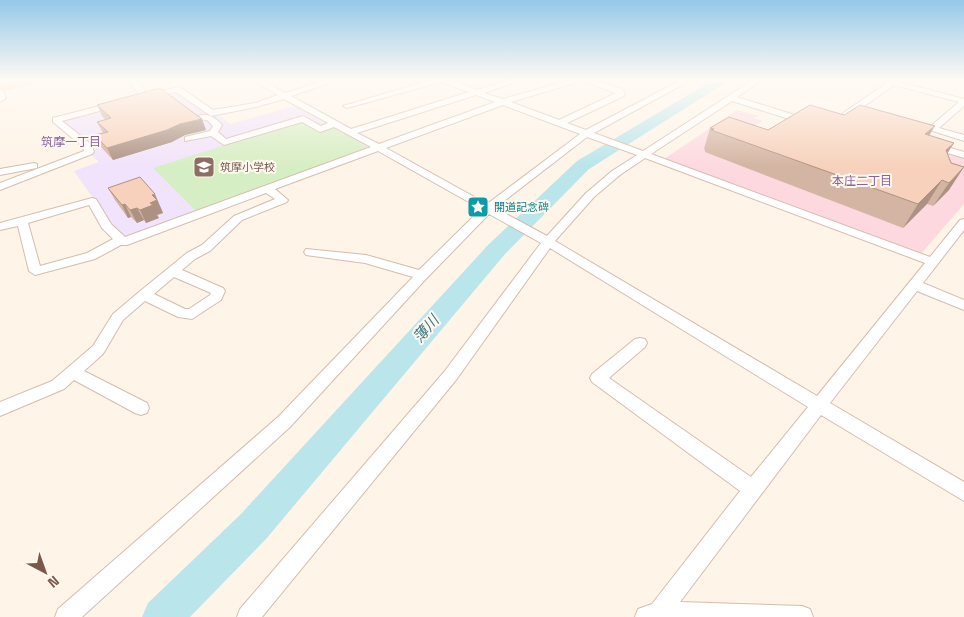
<svg xmlns="http://www.w3.org/2000/svg" width="964" height="617" font-family="'Space Grotesk','Noto Sans JP',sans-serif">
<style>
.education{fill:#f1e3fb}
.medical{fill:#fdd9df}
.green{fill:#d6eec3}
.lines{fill:none;stroke-linecap:round;stroke-linejoin:round}
.river{fill:#b9e5eb;fill-rule:evenodd}
.minor-casing{stroke:#d4bdae;stroke-width:2}
.major-casing{stroke:#dad0cc;stroke-width:2}
.minor{fill:#fff;fill-rule:evenodd}
.major{fill:#ffd79d;fill-rule:evenodd}
.wall{fill:#d4b4a2}
.shaded-wall{fill:#ad9284}
.building{fill:#f7d1bc;stroke:#ad9284}
.labels{text-anchor:middle;stroke-width:4;stroke-linejoin:round;paint-order:stroke}
.far-education-label{font-size:11px;fill:#785e54;stroke:#fff8ef;text-anchor:start}
.far-culture-label{font-size:11px;fill:#0d838f;stroke:#fff8ef;text-anchor:start}
.far-neighbourhood-label{font-size:12px;fill:#88649f;stroke:#fff8ef}
.water-label{font-size:15px;font-style:italic;fill:#3a7882;stroke:#fff8ef}
</style>
<rect width="100%" height="100%" fill="#fef4e7"/>
<polygon class="education" points="175,92 207,114 218,114 230,124 294,106 369,148 127,239 121,238 74,171 99,162 90,153 97,148 62,121 66,117"/>
<polygon class="medical" points="737,110 759,116 753,118 763,121 737,136 842,120 964,157 964,204 921,254 664,159"/>
<polygon class="green" points="300,121 317,132 333,127 369,148 197,212 153,168"/>
<g class="lines">
<polygon class="river" points="713,80 730,80 589,169 505,254 266,539 190,617 142,617 148,603 240,515 489,244 577,161"/>
<g class="minor-casing">
<g id="minor">
<path d="M129,80H137L147,94L180,87L213,110L255,103L278,95L252,80H262L285,93L327,80H339L291,96L351,129L469,92L441,82L347,108L343,106L431,80H451L477,90L509,80H521L484,93L503,99L570,80H593L622,89L625,94L624,96L567,123L586,130L681,80H691L594,133L643,151L753,80H762L737,97L811,120V124H805L732,101L651,154L930,257L960,220L964,219V230L923,283L964,300V310L917,291L830,403L964,482V501L821,415L680,602L802,606L810,609L813,617H635L638,609L652,604L740,491L592,382L590,378L592,374L635,339L640,338L645,339L647,343L645,347L609,378L751,477L808,407L550,248L456,380L262,617H237L240,609L444,372L541,243L489,214L424,281L290,427L82,617H55L58,609L278,417L413,277L365,263L306,255L304,252L306,249L366,255L419,270L481,209L378,151L275,189L288,200L287,202L242,220L210,251L195,259L182,270L223,288L225,291L221,300L192,319L178,317L145,301L123,320L103,354L84,371L147,403L149,408L147,413L141,415L135,413L74,380L64,389L0,416V402L52,381L93,346L113,314L139,292L187,253L202,245L234,216L275,199L266,193L127,245H121L95,259L35,275L29,271L18,226L0,230V223L92,198L96,199L111,224L125,237L371,147L334,127L320,132L302,122L224,145L211,136L185,141V137L210,131L213,126L207,120L198,119L197,117C206,111 216,118 222,125L218,132L226,139L303,116L321,126L328,123L284,99L256,107L211,116L176,92L142,99ZM582,81L616,93L559,120L511,102ZM476,95L495,102L379,144L357,133ZM503,105L580,134L487,204L386,148ZM587,137L637,155L612,171L586,193L547,236L495,208ZM645,158L925,263L817,396L555,241L594,197L620,175ZM89,205L102,228L113,239L87,253L40,266L28,223ZM174,277L211,293L210,295L189,309H185L154,294Z"/>
<polygon points="884,80 901,80 899,82 964,99 964,106 939,128 964,135 964,141 911,124 915,121 931,126 959,102 894,85 849,117 843,117 843,113 887,83"/>
<polygon points="0,90 3,90 6,98 0,102"/>
<polygon points="115,102 118,102 118,106 62,121 91,144 94,152 92,154 0,190 0,183 84,151 83,147 53,122 53,118"/>
<polygon points="931,142 964,152 964,158 928,147 926,145"/>
<polygon points="34,163 37,164 37,168 0,175 0,169"/>
</g>
</g>
<g class="major-casing">
<polygon id="major" points="19,80 38,80 37,82 0,91 0,85"/>
</g>
<use href="#minor" class="minor"/>
<use href="#major" class="major"/>
</g>
<g class="wall">
<polygon points="97,105 206,130 185,135 172,142 113,160 101,147 95,135 103,133 97,122 106,120 102,116"/>
<polygon points="844,115 929,136 954,143 947,153 949,190 933,206 927,204 903,228 705,152 705,150 704,149 710,128 768,130"/>
<polygon points="108,188 160,206 163,213 157,215 159,218 146,223 144,220 137,223 131,217 128,218 115,200"/>
</g>
<g class="shaded-wall">
<polygon points="202,119 206,130 185,135 172,142 113,160 107,148 180,124"/>
<polygon points="935,126 922,147 925,134"/>
<polygon points="954,143 940,165 946,150"/>
<polygon points="964,167 949,190 933,206 949,183"/>
<polygon points="942,180 927,204 903,228 918,204"/>
<polygon points="155,194 163,213 157,215 159,218 146,223 140,210 150,203 152,195"/>
<polygon points="125,204 131,217 128,218 122,205"/>
<polygon points="137,208 144,220 137,223 130,210"/>
</g>
<g class="building">
<polygon points="160,88 202,119 180,124 167,130 107,148 95,135 108,132 97,122 111,118 97,105"/>
<polygon points="810,105 844,115 860,105 935,126 925,134 954,143 946,150 951,163 964,167 949,183 942,180 918,204 711,130 714,129 710,128 729,117 768,130"/>
<polygon points="140,177 155,194 152,195 157,200 150,203 153,205 140,210 137,208 130,210 125,204 122,205 108,188"/>
</g>
<linearGradient id="sky" x2="0" y2="1"><stop stop-color="#95c8e9"/><stop offset="0.48" stop-color="#fffaf4"/><stop offset="1" stop-color="#fffaf4" stop-opacity="0"/></linearGradient>
<rect width="964" height="167" fill="url(#sky)"/>
<defs>
<g id="school-square" transform="scale(1.125)"><rect x="-9" y="-9" width="18" height="18" rx="4" fill="#8d6e63" stroke="#fff8ef"/><path d="M0-5L7-2L0 1L-7-2ZM-4 1L0 2.5L4 1V4Q0 6-4 4Z" fill="#fff"/></g>
<g id="sight-square" transform="scale(1.125)"><rect x="-9" y="-9" width="18" height="18" rx="4" fill="#0f9aa8" stroke="#fff8ef"/><path d="M0-6L1.8-2.2L6-1.7L2.9 1.2L3.7 5.4L0 3.3L-3.7 5.4L-2.9 1.2L-6-1.7L-1.8-2.2Z" fill="#fff"/></g>
</defs>
<g fill-rule="evenodd">
<use href="#school-square" x="204" y="167"/>
<use href="#sight-square" x="478" y="207"/>
</g>
<g class="labels">
<g class="far-education-label">
<text x="220" y="171">筑摩小学校</text>
</g>
<g class="far-culture-label">
<text x="494" y="211">開道記念碑</text>
</g>
<g class="far-neighbourhood-label">
<text x="71" y="146">筑摩一丁目</text>
<text x="862" y="185">本庄二丁目</text>
</g>
<g class="water-label">
<text transform="translate(426 329) rotate(-49)" y="5">薄川</text>
</g>
</g>
<g transform="translate(45 572) rotate(139)" stroke="#fff8ef" stroke-width="4" paint-order="stroke">
<path d="M0-4L9 19L0 12L-9 19Z" fill="#7b5848"/>
<text y="-8" font-size="14" font-weight="bold" text-anchor="middle" fill="#7b5848">N</text>
</g>
</svg>
